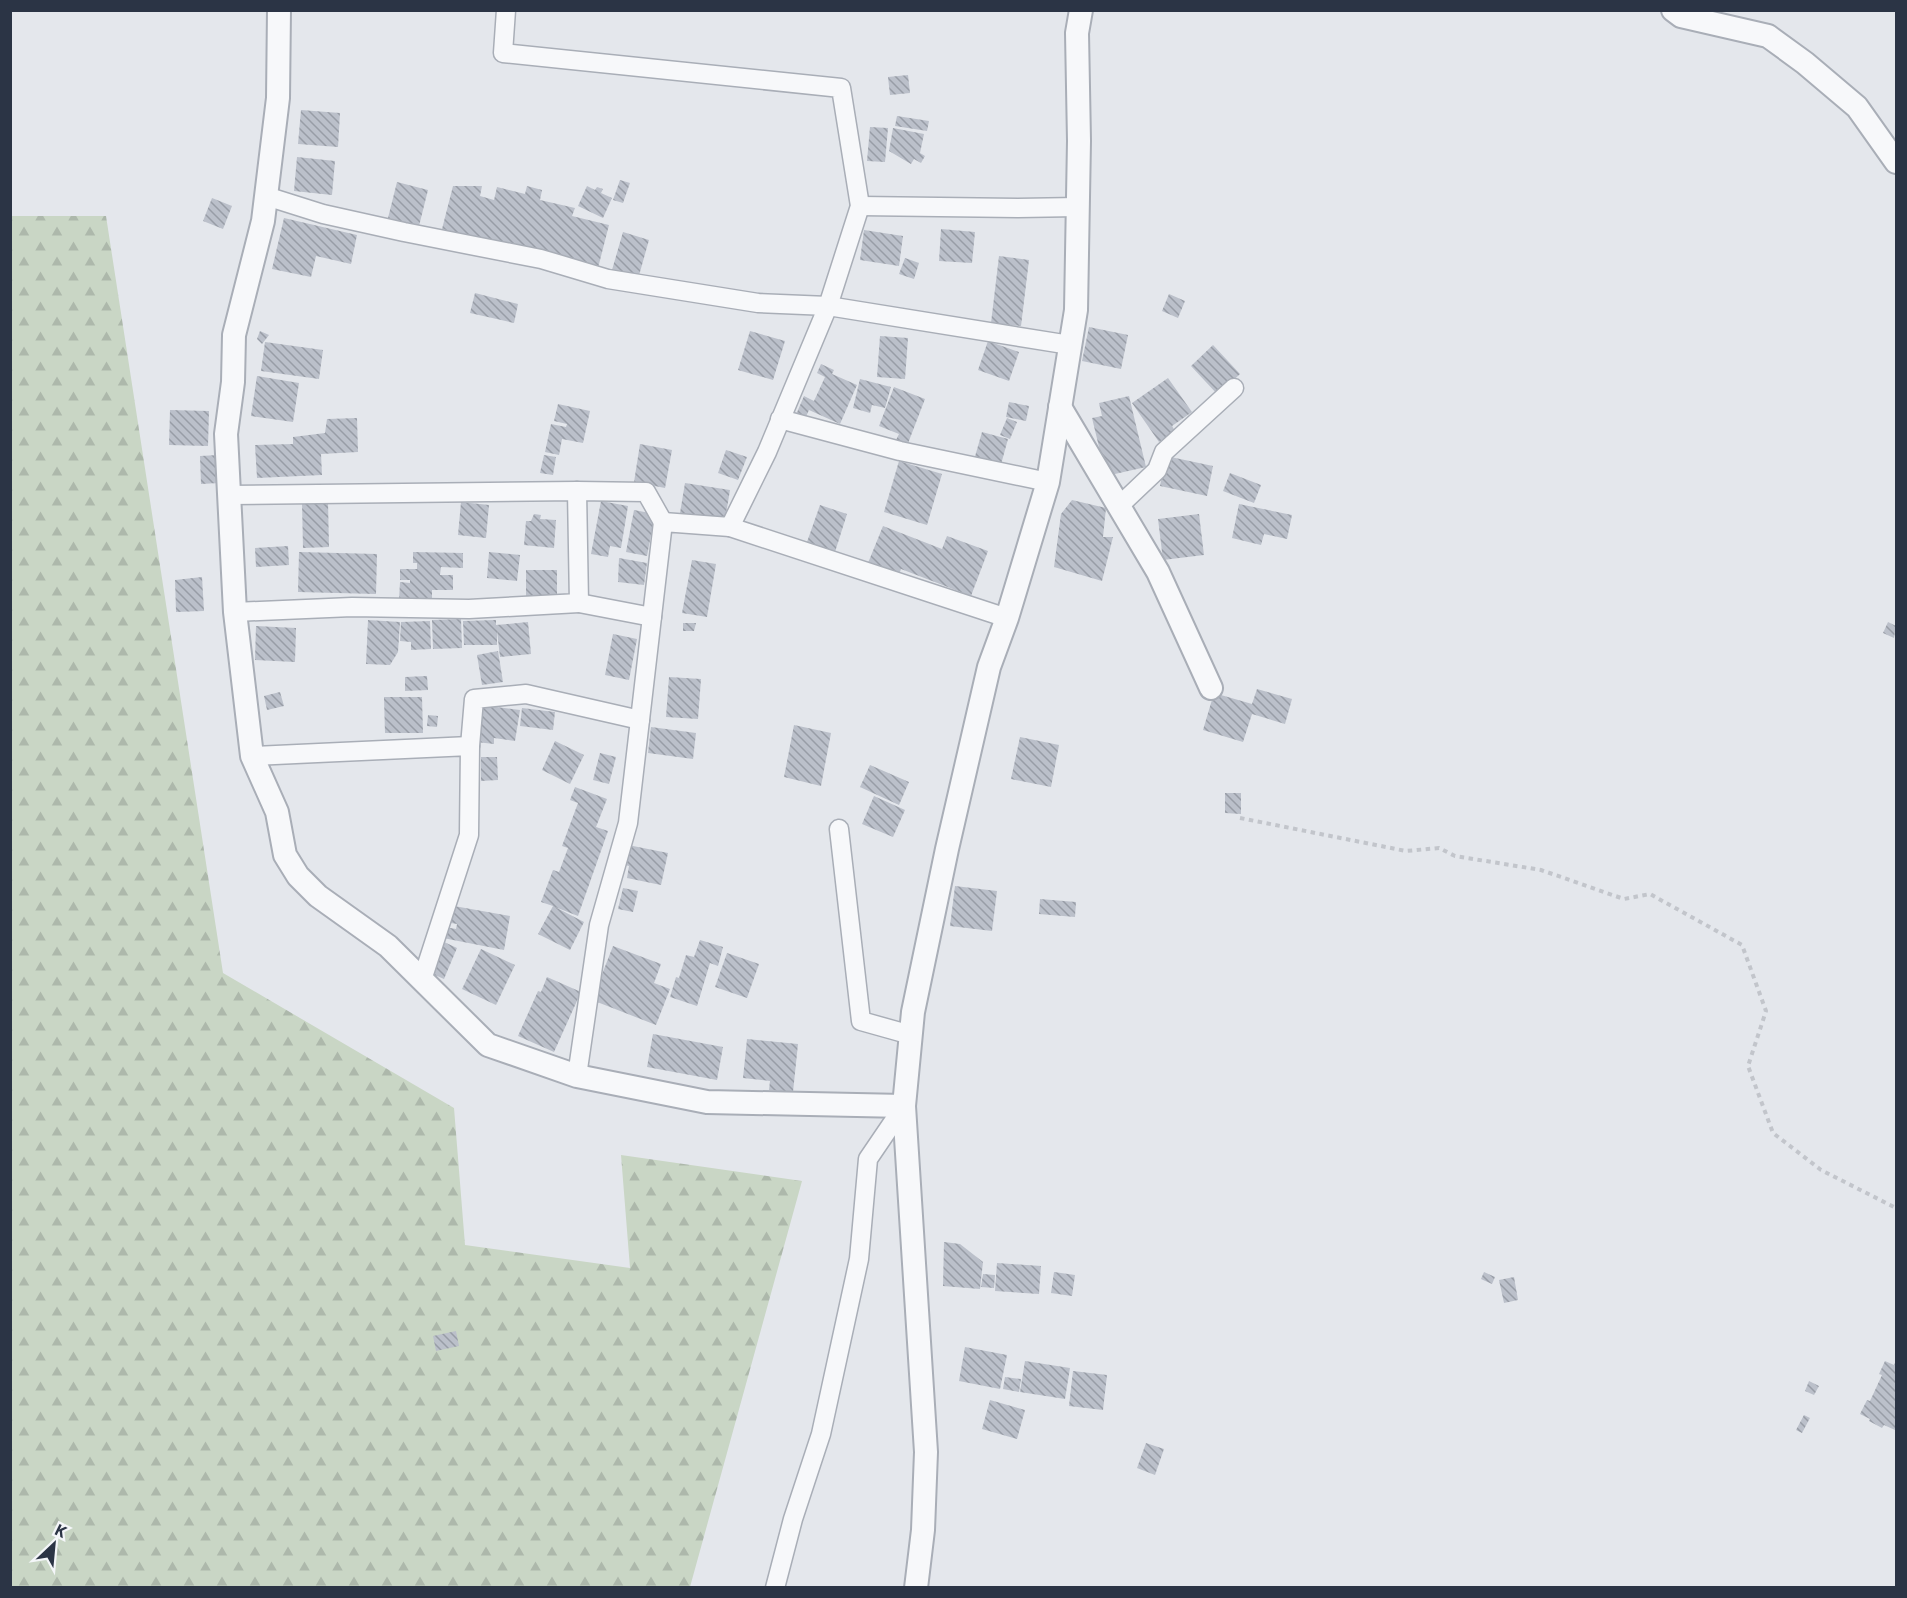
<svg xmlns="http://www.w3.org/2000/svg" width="1907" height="1598" font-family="'Noto Sans',sans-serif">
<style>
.forest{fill:url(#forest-firs)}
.building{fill:url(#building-back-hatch)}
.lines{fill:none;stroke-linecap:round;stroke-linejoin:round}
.minor-casing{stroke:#a9aeb7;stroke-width:21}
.tertiary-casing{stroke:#a9aeb7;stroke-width:26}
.path{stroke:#c2c5cb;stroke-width:4;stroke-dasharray:4.5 4.5;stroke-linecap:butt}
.minor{stroke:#f7f8fa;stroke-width:18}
.tertiary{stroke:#f7f8fa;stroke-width:22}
</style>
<defs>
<pattern id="forest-firs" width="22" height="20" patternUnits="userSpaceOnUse" patternTransform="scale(1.5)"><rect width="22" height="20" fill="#c9d6c5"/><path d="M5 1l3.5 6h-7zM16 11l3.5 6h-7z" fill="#adb8ab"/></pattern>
<pattern id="building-back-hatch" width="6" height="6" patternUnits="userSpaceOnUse" patternTransform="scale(1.5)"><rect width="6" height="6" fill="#bbc0ca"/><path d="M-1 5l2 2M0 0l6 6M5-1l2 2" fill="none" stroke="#989da6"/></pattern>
</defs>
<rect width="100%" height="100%" fill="#e4e7ec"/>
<polygon class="forest" points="11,216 106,216 223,973 454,1108 465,1245 630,1268 621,1155 802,1181 690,1587 11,1588"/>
<g class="building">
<polygon points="908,75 910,93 890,95 888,77"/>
<polygon points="301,110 340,113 338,147 298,144"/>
<polygon points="897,116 929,121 927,131 895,126"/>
<polygon points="870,127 888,128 885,162 867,161"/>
<polygon points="893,128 924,134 920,153 925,156 921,163 914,159 911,164 889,151"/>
<polygon points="297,157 335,161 332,195 294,191"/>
<polygon points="620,180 630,183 623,203 613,200"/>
<polygon points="397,182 428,190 419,226 388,218"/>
<polygon points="453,186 482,186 480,196 494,200 497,187 525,194 527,186 542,190 540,200 575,208 572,216 609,225 598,268 442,229"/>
<polygon points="587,186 595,190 597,187 603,189 601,193 612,198 603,218 578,206"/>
<polygon points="212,198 232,206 223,229 203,221"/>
<polygon points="284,218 357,235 351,264 316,256 311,277 272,269"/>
<polygon points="941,229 975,232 972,263 939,261"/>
<polygon points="864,230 903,236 899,266 860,260"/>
<polygon points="623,232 649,240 638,279 612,270"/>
<polygon points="999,256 1029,260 1021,326 991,323"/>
<polygon points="905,258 919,263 914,279 899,274"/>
<polygon points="475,293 518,304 514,323 470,313"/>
<polygon points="1169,294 1185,301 1178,318 1162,311"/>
<polygon points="1089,327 1128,335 1121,369 1082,361"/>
<polygon points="260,331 269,335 262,344 257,339"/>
<polygon points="750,331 785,341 773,380 738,370"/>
<polygon points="880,336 908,338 905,379 877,377"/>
<polygon points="988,341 1019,352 1009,381 978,370"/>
<polygon points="265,342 323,350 319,379 261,371"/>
<polygon points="1213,345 1240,374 1218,395 1191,366"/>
<polygon points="821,364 834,370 832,374 857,385 840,424 809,410 804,421 795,417 804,396 814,401 825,377 817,373"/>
<polygon points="257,376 299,383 293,422 251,416"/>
<polygon points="1168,378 1192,412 1172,426 1175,431 1159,442 1132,403"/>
<polygon points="860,379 891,387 885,408 872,405 870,413 853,408"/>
<polygon points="894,387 925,399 907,446 895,442 899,434 879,426"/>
<polygon points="1129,396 1146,467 1106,476 1092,418 1102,416 1099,403"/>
<polygon points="1009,402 1029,406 1026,421 1006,417"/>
<polygon points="558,404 590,411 583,443 562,439 559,455 545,452 551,424 566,427 567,424 554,421"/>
<polygon points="170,410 209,411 208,446 169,445"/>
<polygon points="357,418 358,452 321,454 322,475 257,478 255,445 293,444 293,437 325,433 327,419"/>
<polygon points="1007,418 1017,422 1010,439 1000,435"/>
<polygon points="982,432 1008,439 1000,468 974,460"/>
<polygon points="640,444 672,450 665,488 634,482"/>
<polygon points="726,450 747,457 738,480 718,473"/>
<polygon points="218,455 219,483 201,484 200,456"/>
<polygon points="544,455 556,457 553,475 540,473"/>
<polygon points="1166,456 1213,466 1207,496 1160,486"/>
<polygon points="899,461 942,474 927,525 884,512"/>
<polygon points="1230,473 1261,485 1254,503 1223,491"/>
<polygon points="685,483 730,490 725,520 680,513"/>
<polygon points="1072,500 1106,508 1103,537 1113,537 1102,581 1054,567 1061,514"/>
<polygon points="601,501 628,506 621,548 610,546 608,557 591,554"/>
<polygon points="302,502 328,502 329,547 303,548"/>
<polygon points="461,502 489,505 486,538 458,535"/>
<polygon points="1239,504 1292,515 1287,539 1264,534 1261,545 1232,538"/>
<polygon points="820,505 847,514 835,552 807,542"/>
<polygon points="634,510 655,514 647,556 626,552"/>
<polygon points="534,514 541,515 540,519 556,520 554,548 524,545 526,521 531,521"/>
<polygon points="1199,514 1204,555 1163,560 1158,519"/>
<polygon points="883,526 942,549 947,536 988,551 971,596 901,569 899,575 868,563"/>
<polygon points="288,546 289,565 256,567 255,548"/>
<polygon points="299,552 377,554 376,594 298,592"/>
<polygon points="413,552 463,553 463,568 441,567 440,575 453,575 453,590 432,590 432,600 399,600 400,582 410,583 410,580 400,580 400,569 417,569 417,563 413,563"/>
<polygon points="489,552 520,555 517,581 487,578"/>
<polygon points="619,558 647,563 644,585 618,582"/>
<polygon points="692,560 716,564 707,617 682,613"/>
<rect x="526" y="570" width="31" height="29"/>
<polygon points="202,577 204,611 176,612 175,580"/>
<polygon points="461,619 462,648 433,649 432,620"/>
<polygon points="368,620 400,622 398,652 390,665 366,664"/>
<polygon points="496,620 496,625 528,622 531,654 500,657 497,631 497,645 464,645 463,621"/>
<polygon points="430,621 431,649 411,650 411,642 400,641 401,622"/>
<polygon points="1888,622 1896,626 1894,638 1883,633"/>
<polygon points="683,623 696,623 694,631 683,631"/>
<polygon points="256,626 296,628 295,662 255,660"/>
<polygon points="613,634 637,639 629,680 605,675"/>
<polygon points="498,651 503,682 482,685 477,655"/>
<polygon points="427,676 428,690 405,691 405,677"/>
<polygon points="669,677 701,679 698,719 666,717"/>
<polygon points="1257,689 1292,699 1285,724 1252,714 1243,742 1203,730 1214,693 1252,704"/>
<polygon points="280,692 284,706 267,710 264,696"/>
<polygon points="384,697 422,697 423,733 385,733"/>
<polygon points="481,705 520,710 515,741 494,738 494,744 476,742"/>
<polygon points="522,708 555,712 553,730 520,726"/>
<polygon points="428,715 438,716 437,727 427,726"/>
<polygon points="794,725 831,733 821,786 784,777"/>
<polygon points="651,727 696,733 693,759 648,753"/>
<polygon points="1020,737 1059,745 1051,787 1011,779"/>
<polygon points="555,741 584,755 570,784 542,770"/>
<polygon points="600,753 616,757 609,784 593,780"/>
<polygon points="481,757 497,757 498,780 481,781"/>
<polygon points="870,765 909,782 899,805 860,787"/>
<polygon points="575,787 607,799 596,827 608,831 578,916 555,907 584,922 570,950 538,934 553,906 541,902 553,870 559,872 568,848 562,846 578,803 570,800"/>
<polygon points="1225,793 1241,793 1241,814 1225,813"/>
<polygon points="874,796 905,810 893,837 862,824"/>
<polygon points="628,845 668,853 661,885 627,878 629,866 625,865"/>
<polygon points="955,886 997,891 992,931 950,926"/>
<polygon points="623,888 638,891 633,912 618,909"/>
<polygon points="1040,899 1076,902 1075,917 1039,914"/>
<polygon points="454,906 510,916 504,950 443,938 445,927 456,929 457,924 451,923"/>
<polygon points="700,940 723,947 718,966 710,963 697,1006 670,997 676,977 679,978 686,955 694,957"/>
<polygon points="442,941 457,948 444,979 428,972"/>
<polygon points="613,946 661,964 654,983 670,989 656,1025 592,1000"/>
<polygon points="481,949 515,965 496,1005 462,989"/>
<polygon points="727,953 759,964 747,998 715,987"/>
<polygon points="547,977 581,992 554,1052 518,1036 538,991 541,992"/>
<polygon points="653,1034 723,1047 717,1080 647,1067"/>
<polygon points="747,1039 798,1044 793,1092 769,1090 770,1081 743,1078"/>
<polygon points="944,1242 960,1244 983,1262 980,1289 943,1286"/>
<polygon points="997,1263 1041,1266 1039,1294 995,1291"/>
<polygon points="1054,1272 1075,1275 1072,1296 1051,1293"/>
<polygon points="1484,1272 1495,1277 1492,1284 1481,1279"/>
<polygon points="983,1274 995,1275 994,1288 981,1287"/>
<polygon points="1514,1277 1518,1300 1504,1303 1499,1280"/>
<polygon points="456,1331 459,1346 436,1351 433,1336"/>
<polygon points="965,1347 1007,1355 1000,1389 959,1381"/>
<polygon points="1025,1361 1070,1368 1065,1399 1020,1392"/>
<polygon points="1885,1361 1894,1365 1896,1361 1895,1430 1884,1425 1882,1428 1869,1421 1870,1419 1860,1414 1867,1400 1870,1401 1882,1375 1879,1374"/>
<polygon points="1073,1371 1107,1375 1103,1410 1069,1406"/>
<polygon points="1005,1377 1021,1379 1019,1392 1003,1389"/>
<polygon points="1809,1381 1819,1386 1814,1395 1805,1391"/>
<polygon points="990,1400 1025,1410 1017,1439 982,1429"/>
<polygon points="1804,1415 1810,1418 1802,1433 1796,1430"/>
<polygon points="1146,1443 1164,1449 1155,1475 1137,1468"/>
</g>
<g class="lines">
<g class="minor-casing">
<g id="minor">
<polyline points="506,10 503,53 841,88 860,206 828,306 1070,345"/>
<polyline points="266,196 323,214 404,232 541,259 608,279 758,303 828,306 767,452 730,527 663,522 628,823 599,925 577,1076"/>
<polyline points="860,206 1018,208 1078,207"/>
<polyline points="780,419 900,451 1048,482"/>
<polyline points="229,495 577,491 646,492 663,522"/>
<polyline points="1119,506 1157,470 1164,452 1234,388"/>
<polyline points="730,527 1007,618"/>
<polyline points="579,603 652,617"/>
<polyline points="235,612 352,607 469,609 579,603 577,491"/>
<polyline points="470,746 474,699 526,694 640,720"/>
<polyline points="252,756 470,746 469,835 422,980"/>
<polyline points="839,829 861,1021 911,1035"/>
<polyline points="775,1588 793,1519 821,1434 859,1259 868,1159 904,1106"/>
</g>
</g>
<g class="tertiary-casing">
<g id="tertiary">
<polyline points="279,10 278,98 263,221 234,335 233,382 226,434 235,612 252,756 277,812 285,855 298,876 318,896 388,946 488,1045 577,1076 707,1102 904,1106"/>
<polyline points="1673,10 1681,16 1768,36 1805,63 1857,107 1896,162"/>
<polyline points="1060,407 1158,572 1211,688"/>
<polyline points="916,1588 923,1530 926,1452 904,1106 913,1012 947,849 989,667 1007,618 1048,482 1076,310 1079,141 1077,33 1081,10"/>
</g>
</g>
<polyline class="path" points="1240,818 1406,851 1439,848 1455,856 1541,870 1624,899 1650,894 1742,945 1766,1011 1748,1066 1773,1133 1821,1170 1896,1208"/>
<use href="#minor" class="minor"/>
<use href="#tertiary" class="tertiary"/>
</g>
<rect width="1907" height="1598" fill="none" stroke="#2b3445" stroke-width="24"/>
<g transform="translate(54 1544) rotate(26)" stroke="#f4f6f9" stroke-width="4.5" paint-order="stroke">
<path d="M0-4.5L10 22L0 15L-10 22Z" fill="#2b3445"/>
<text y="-9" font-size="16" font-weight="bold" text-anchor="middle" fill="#2b3445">K</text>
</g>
</svg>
